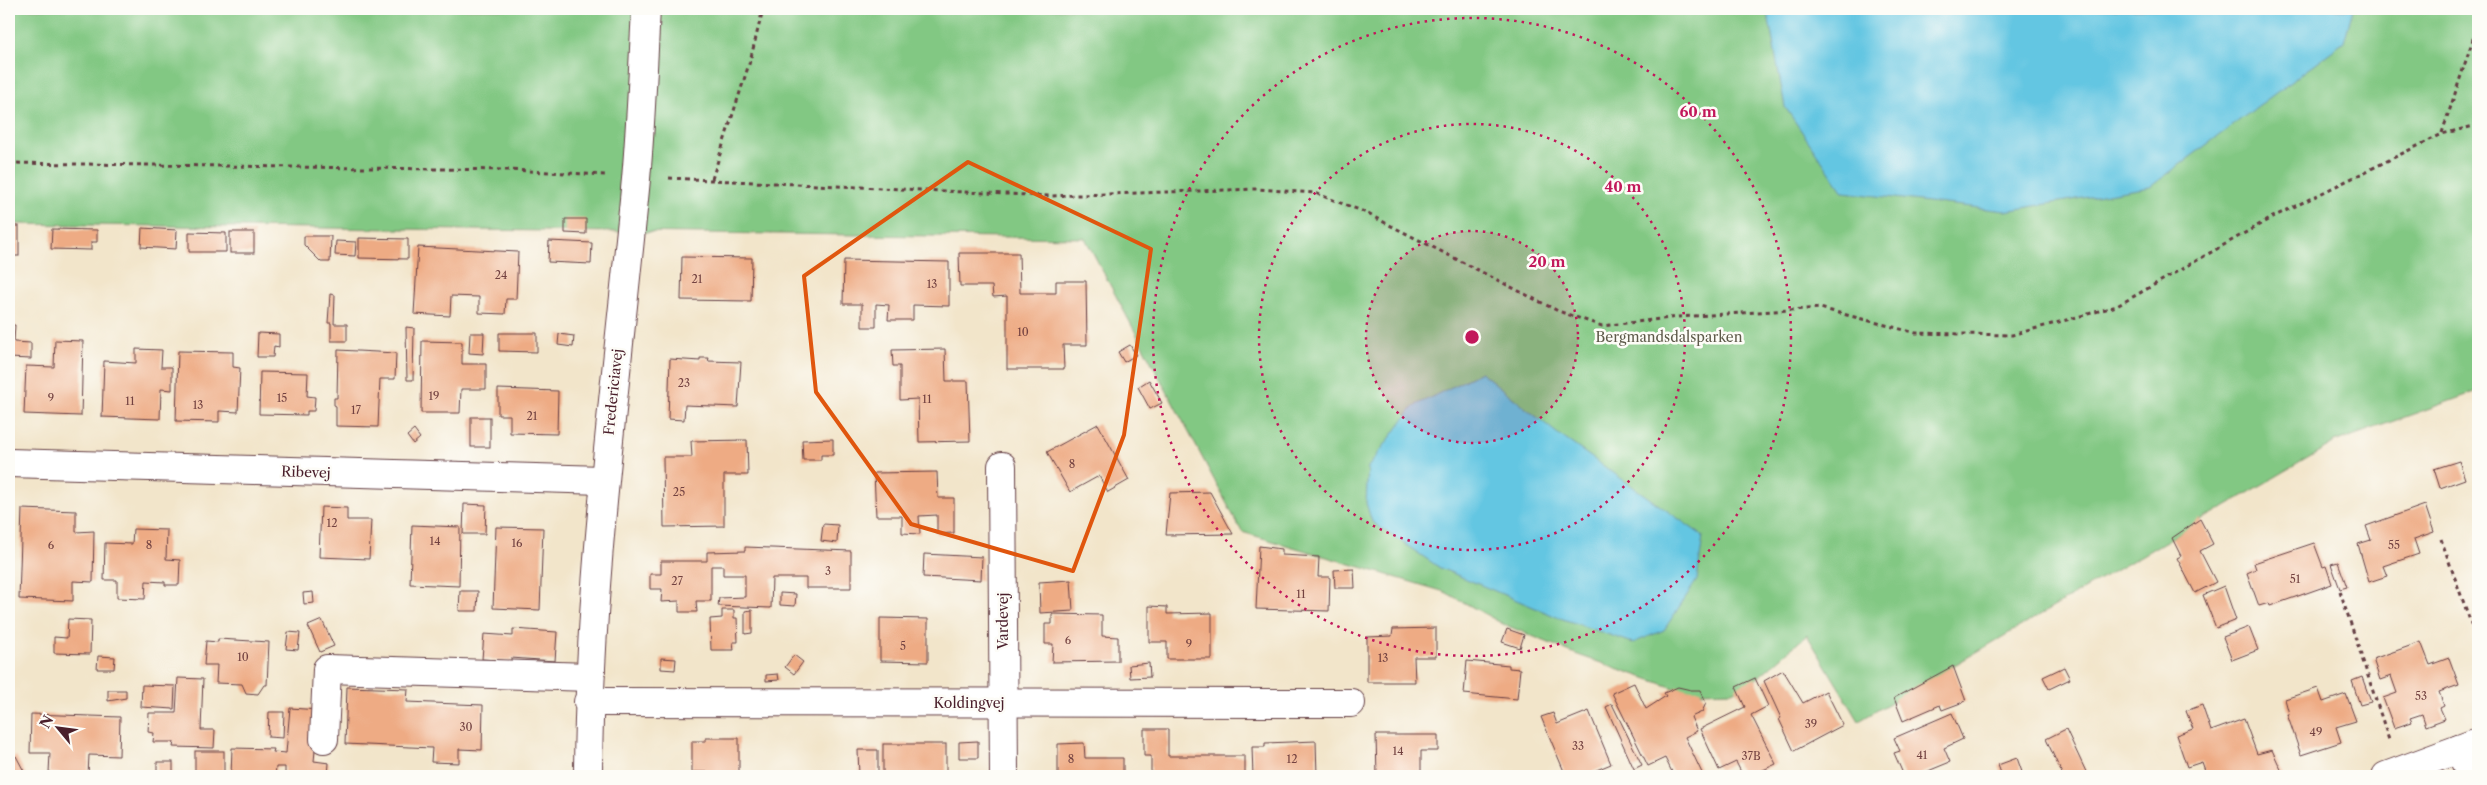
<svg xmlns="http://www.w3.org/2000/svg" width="2487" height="785" font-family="'Libre Caslon Text',serif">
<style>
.green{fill:#82c883;stroke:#667457}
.water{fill:#64c6e2;stroke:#577286}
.building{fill:#eeab84}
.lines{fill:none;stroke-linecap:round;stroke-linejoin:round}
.minor-casing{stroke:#633d43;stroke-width:30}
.path{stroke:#633d43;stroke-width:3;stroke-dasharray:4 4;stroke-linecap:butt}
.minor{stroke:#fff;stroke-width:28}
.marked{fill:none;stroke:#e0560e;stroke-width:4;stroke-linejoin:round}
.ring{fill:none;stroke:#c2185b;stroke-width:2.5;stroke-dasharray:2.5 5}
.labels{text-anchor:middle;stroke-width:5;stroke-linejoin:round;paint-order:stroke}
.number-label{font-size:11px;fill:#734241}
.park-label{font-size:14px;fill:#5e5a4a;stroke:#fdfcf7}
.street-label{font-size:14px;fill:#4a1f2b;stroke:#fdfcf7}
.centre{fill:#c2185b;stroke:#fdfcf7;stroke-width:2.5}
.ring-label{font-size:15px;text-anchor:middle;font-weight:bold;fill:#c2185b;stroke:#fdfcf7;stroke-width:5;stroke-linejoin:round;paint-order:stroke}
</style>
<rect width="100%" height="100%" fill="#fdfcf7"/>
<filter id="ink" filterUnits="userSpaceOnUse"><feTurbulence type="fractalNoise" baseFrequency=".02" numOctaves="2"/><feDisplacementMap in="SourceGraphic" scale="10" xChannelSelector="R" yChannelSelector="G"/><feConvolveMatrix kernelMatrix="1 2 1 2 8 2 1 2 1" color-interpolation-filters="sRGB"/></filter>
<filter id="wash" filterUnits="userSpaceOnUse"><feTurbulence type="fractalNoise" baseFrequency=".0096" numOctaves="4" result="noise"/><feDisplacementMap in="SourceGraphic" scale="20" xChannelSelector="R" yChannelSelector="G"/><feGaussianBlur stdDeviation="1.12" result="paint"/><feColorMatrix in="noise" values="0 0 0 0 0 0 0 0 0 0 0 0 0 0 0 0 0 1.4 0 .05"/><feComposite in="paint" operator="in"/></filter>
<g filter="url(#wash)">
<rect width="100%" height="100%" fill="#f2e5ca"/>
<polygon class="green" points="9,9 2478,9 2478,391 2335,442 1859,721 1807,635 1755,680 1733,691 1699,692 1674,688 1578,655 1503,624 1445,592 1242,532 1085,238 9,224"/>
<g class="water">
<polygon points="1767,9 2353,9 2344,42 2150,187 2005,211 1843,192 1785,107"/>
<polygon points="1481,372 1558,434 1703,536 1697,580 1664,630 1633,643 1557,617 1440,568 1372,522 1366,503 1368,467 1414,406"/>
</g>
<g id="blocks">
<g class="building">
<polygon points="565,219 586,219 586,234 565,233"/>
<rect x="9" y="226" width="10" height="30"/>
<polygon points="142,228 177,230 176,249 141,247"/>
<polygon points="52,229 97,230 97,242 91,242 91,250 51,249"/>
<polygon points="189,232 226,233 226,252 189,252"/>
<rect x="230" y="232" width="24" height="21"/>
<polygon points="304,236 331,236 330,262 321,262 304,245"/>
<polygon points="359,238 408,239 408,259 359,258"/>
<polygon points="336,241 356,242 355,256 335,255"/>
<polygon points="549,241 592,243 591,264 548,262"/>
<polygon points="418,247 518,252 516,299 506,299 505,314 479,313 479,297 451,296 450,316 414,314"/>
<polygon points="959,253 1019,253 1020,293 1056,293 1056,281 1086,281 1087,345 1063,345 1064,369 1007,369 1007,296 993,297 992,286 960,286"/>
<polygon points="682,257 752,258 751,301 681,300"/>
<polygon points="844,260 949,262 949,306 913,305 913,320 888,320 889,305 876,304 876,327 862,327 862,304 843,304"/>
<polygon points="330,294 335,295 334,324 347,324 347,341 331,341 331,323 328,323"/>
<polygon points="9,325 15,325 14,342 31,343 31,359 9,358"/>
<polygon points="406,327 414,328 413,380 407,380"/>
<polygon points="258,333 279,334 279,347 274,346 273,357 257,357"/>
<polygon points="470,333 484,333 483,354 469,353"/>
<polygon points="499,333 537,333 537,352 499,351"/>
<polygon points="559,334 574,336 573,347 558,345"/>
<polygon points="55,340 83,341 81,416 24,414 26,366 54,367"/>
<polygon points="422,341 462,342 462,364 486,364 486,389 461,389 460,413 421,413"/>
<polygon points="1130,345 1136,355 1124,362 1118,352"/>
<polygon points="136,349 162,350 161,367 172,367 172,390 161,389 160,419 102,417 104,361 136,363"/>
<polygon points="945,349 946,381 968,381 970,441 919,442 918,399 900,400 900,366 893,366 892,350"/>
<polygon points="338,350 396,353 395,379 380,379 378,427 336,426 336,406 334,405 334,398 337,398"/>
<polygon points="178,351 233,352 233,367 240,368 238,412 219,411 219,422 176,421"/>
<polygon points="700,358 709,358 708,361 741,362 738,407 685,405 684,420 668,419 670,359 700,361"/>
<polygon points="260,372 308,373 307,396 315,397 314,411 307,411 307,415 259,414"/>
<polygon points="1149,380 1162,403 1150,409 1138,387"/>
<polygon points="498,389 558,391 557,434 510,433 510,415 498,415"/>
<rect x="471" y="417" width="19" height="30"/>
<polygon points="1098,424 1129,480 1108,492 1099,476 1070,492 1047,452"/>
<polygon points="414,430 420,438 413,444 407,436"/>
<polygon points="833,439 833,455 821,455 821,460 803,460 802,440"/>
<polygon points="747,440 748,475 724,475 724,526 664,527 663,457 692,457 691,441"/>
<polygon points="2459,461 2465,479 2440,488 2434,469"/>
<polygon points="937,472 938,498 954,498 954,533 937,534 937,515 919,516 920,534 902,533 902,516 876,516 874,473"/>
<polygon points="1210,492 1233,534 1166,535 1170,493"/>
<polygon points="464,504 486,505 485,534 463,534"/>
<polygon points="2425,505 2434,532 2414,539 2419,554 2383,566 2387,576 2369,582 2358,544 2371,540 2366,526"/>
<polygon points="321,507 347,508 347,520 371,520 369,559 319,557"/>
<polygon points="22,509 76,511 76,532 94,531 93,582 73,581 73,601 19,599"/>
<polygon points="2200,519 2213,544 2200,551 2216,582 2195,593 2177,558 2181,556 2172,538"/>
<polygon points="823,524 838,525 837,543 821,541"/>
<polygon points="412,525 460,527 459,586 410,584"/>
<polygon points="496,527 543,528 540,610 493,608"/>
<polygon points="133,529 167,530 166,559 180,560 179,585 165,585 165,582 146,581 145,599 117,598 117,580 104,580 105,543 132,544"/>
<polygon points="2314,543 2323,567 2326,566 2332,584 2270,606 2269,603 2259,606 2247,573 2256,569 2254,563"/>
<polygon points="1259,546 1282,549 1282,555 1319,557 1318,577 1330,577 1329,611 1256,609"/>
<polygon points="745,547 851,551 851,588 806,588 806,578 772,578 771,608 718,606 719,598 745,597 745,575 723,575 723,566 711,566 711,601 696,601 697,612 679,612 679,601 661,602 662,589 650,589 650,574 661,574 661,561 707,561 707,552 745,551"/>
<polygon points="924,554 982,557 981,580 923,577"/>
<polygon points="2338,562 2347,587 2340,589 2331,564"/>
<polygon points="1354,569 1355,588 1335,588 1334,570"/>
<polygon points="1071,580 1073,611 1040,613 1039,582"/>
<polygon points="2224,586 2236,620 2216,628 2203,595"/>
<polygon points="460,591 478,591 477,611 459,611"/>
<polygon points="313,592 314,603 304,604 303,593"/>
<polygon points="780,593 796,594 795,606 780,605"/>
<polygon points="1149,606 1167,607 1167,614 1212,613 1212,659 1167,659 1167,642 1149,642"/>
<polygon points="722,610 734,610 734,618 737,618 738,642 733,642 734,650 711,650 710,619 722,618"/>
<polygon points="752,610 752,633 745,634 745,611"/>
<polygon points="1052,614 1102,615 1102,636 1118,637 1118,661 1052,662 1053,644 1045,644 1045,624 1052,624"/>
<polygon points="880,618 928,619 928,662 880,661"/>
<polygon points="68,619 91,620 90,654 54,653 54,637 67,638"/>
<polygon points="322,620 334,646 320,652 308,626"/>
<polygon points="2249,627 2258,650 2232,660 2223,637"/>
<polygon points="1436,628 1436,657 1414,657 1415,682 1367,682 1367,637 1392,636 1393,629"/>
<polygon points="513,629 557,632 555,661 511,658 511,661 482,659 484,634 513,636"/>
<polygon points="1507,629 1524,635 1520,648 1502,642"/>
<polygon points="288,632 300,633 298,650 286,649"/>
<polygon points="218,639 269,642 267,685 264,685 258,694 246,693 242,684 216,683 217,665 204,665 206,641 218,642"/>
<polygon points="2421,642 2430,665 2449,658 2459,685 2439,692 2444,706 2440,708 2445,719 2426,726 2422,714 2410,718 2412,722 2394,728 2383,698 2397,693 2391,676 2380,680 2373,659"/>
<polygon points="794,655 803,662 794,674 785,667"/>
<polygon points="98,656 115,657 114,669 97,669"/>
<polygon points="661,658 676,659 675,670 661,669"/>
<polygon points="1467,661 1509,665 1509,668 1520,669 1517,699 1464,694"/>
<polygon points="1149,663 1150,677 1130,678 1129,665"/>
<polygon points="1953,666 1966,701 1942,710 1940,705 1903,721 1894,698"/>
<polygon points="2064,667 2070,679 2049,689 2043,677"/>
<polygon points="1783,670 1803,703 1826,691 1843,725 1794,751 1779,719 1781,718 1764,681"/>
<polygon points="778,674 779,680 766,681 766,675"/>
<polygon points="2362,677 2371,702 2360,705 2352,681"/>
<polygon points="178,678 203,679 201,730 215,730 214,748 173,747 174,742 153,742 154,733 148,732 149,713 176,713"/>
<polygon points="1755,678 1768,706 1751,715 1776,764 1750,776 1743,776 1736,762 1719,770 1700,729 1745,707 1736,687"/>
<polygon points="1634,683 1646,709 1666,696 1664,693 1678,687 1691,690 1700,690 1706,703 1702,712 1691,717 1697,731 1685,737 1702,773 1696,776 1674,776 1665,758 1648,766 1612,693"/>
<polygon points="142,685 175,686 174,709 141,707"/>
<polygon points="347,687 408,689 407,702 483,705 482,750 459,749 459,763 431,762 432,748 345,744"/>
<polygon points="2318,688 2323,702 2346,694 2356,721 2336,727 2341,742 2301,755 2287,714 2289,714 2285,699"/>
<polygon points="108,690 126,690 126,698 108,701"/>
<polygon points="1612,704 1642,765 1634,769 1606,707"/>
<polygon points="2202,705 2211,731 2244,719 2257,754 2272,750 2284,776 2207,776 2202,762 2187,767 2176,735 2193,729 2186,711"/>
<polygon points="290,708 319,710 314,761 329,763 328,776 285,776 285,767 276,767 275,776 231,776 232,748 274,749 273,752 286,753"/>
<polygon points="1589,711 1611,764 1582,776 1566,776 1541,717 1553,713 1557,724"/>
<polygon points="269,712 284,712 283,738 268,737"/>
<polygon points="1952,713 1963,739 1944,748 1950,762 1916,776 1904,776 1894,753 1900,751 1894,738"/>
<polygon points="31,714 120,717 119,756 89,755 88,775 49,773 50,753 30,753"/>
<polygon points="1144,729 1168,729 1168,756 1245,756 1245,776 1151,776 1151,756 1144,756"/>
<polygon points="2066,729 2088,776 2063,776 2046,739"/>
<polygon points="1376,735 1438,735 1438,751 1421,751 1421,776 1377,776"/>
<polygon points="706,738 739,738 739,775 710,776 707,775 707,772 692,772 692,741 706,741"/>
<polygon points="978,741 978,758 959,758 959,742"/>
<polygon points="1316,741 1317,776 1253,776 1252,747 1265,747 1265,743"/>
<polygon points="1084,743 1085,758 1123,758 1123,776 1058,776 1058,744"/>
<rect x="883" y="744" width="63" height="32"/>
<polygon points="858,750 878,750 878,776 859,776"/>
<rect x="195" y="751" width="29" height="25"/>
<polygon points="16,756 26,775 23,776 13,776 9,769 9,761"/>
<polygon points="2017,758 2022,772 2002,776 1998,765"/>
<rect x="157" y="762" width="16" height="14"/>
</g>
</g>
</g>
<g filter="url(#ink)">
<use href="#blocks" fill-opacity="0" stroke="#633d43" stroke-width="1"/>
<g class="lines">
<g class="minor-casing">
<g id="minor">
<polyline points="9,463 603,480"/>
<polyline points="1002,466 1004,776"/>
<polyline points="588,702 1351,703"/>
<polyline points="324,739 327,669 590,677"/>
<polyline points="2459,749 2471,776"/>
<path d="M588,776C589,576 617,378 636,179C641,122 643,65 646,9"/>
<polyline points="2386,776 2478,742"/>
</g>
</g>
<g class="path">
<polyline points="2442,133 2478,24"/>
<polyline points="9,163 509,170 605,175"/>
<polyline points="669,178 1049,196 1256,189 1315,193 1362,211 1558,311 1602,326 1678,317 1820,308 1916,333 2012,335 2117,306 2271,218 2442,134 2478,125"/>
<polyline points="712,179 750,61 763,9"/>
<polyline points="2441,539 2478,643"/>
<polyline points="2340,591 2389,740"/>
<polyline points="1618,771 1621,776"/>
</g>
<use href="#minor" class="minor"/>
</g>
</g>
<path class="marked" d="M968,162L1151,249L1124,435L1073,571L911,524L816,392L804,276Z"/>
<circle cx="1472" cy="337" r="106" fill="#c2185b" fill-opacity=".12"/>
<g class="ring">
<circle cx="1472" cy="337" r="106"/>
<circle cx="1472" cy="337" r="213"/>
<circle cx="1472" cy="337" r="319"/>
</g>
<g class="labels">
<g class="number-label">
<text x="501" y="279">24</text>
<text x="697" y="283">21</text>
<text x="932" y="288">13</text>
<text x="1023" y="336">10</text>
<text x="684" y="387">23</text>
<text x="434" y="400">19</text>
<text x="51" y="402">9</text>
<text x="282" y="402">15</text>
<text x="927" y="403">11</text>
<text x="130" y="405">11</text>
<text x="198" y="409">13</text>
<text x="356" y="414">17</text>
<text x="532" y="420">21</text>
<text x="1072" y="468">8</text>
<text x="679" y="496">25</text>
<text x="332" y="527">12</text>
<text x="435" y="545">14</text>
<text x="517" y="547">16</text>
<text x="51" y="549">6</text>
<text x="149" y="549">8</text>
<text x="2394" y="549">55</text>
<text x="828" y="575">3</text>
<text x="2295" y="583">51</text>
<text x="677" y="585">27</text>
<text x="1301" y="598">11</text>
<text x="1068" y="644">6</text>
<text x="1189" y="648">9</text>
<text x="903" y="650">5</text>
<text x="243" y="661">10</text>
<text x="1383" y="662">13</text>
<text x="2421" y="700">53</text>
<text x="1811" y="728">39</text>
<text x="466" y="731">30</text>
<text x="2316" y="736">49</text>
<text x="1578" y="750">33</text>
<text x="1398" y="755">14</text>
<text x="1922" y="759">41</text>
<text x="1751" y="760">37B</text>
<text x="1071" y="763">8</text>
<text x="1292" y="763">12</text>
</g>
<g class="park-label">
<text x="1669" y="342">Bergmandsdalsparken</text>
</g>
<g class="street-label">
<text transform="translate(613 392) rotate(-84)" y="5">Fredericiavej</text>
<text transform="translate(306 472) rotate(2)" y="5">Ribevej</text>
<text transform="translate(1003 621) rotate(-90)" y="5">Vardevej</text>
<text x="969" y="708">Koldingvej</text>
</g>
</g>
<circle cx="1472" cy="337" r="8" class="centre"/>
<g class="ring-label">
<text x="1698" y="117">60 m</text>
<text x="1623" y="192">40 m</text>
<text x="1547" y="267">20 m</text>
</g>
<rect width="2487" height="785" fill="none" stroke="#fdfcf7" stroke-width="30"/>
<g transform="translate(58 728) rotate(299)" stroke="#fdfcf7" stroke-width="4" paint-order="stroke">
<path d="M0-4L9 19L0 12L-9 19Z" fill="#4a1f2b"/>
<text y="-8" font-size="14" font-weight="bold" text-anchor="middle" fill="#4a1f2b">N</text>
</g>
</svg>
